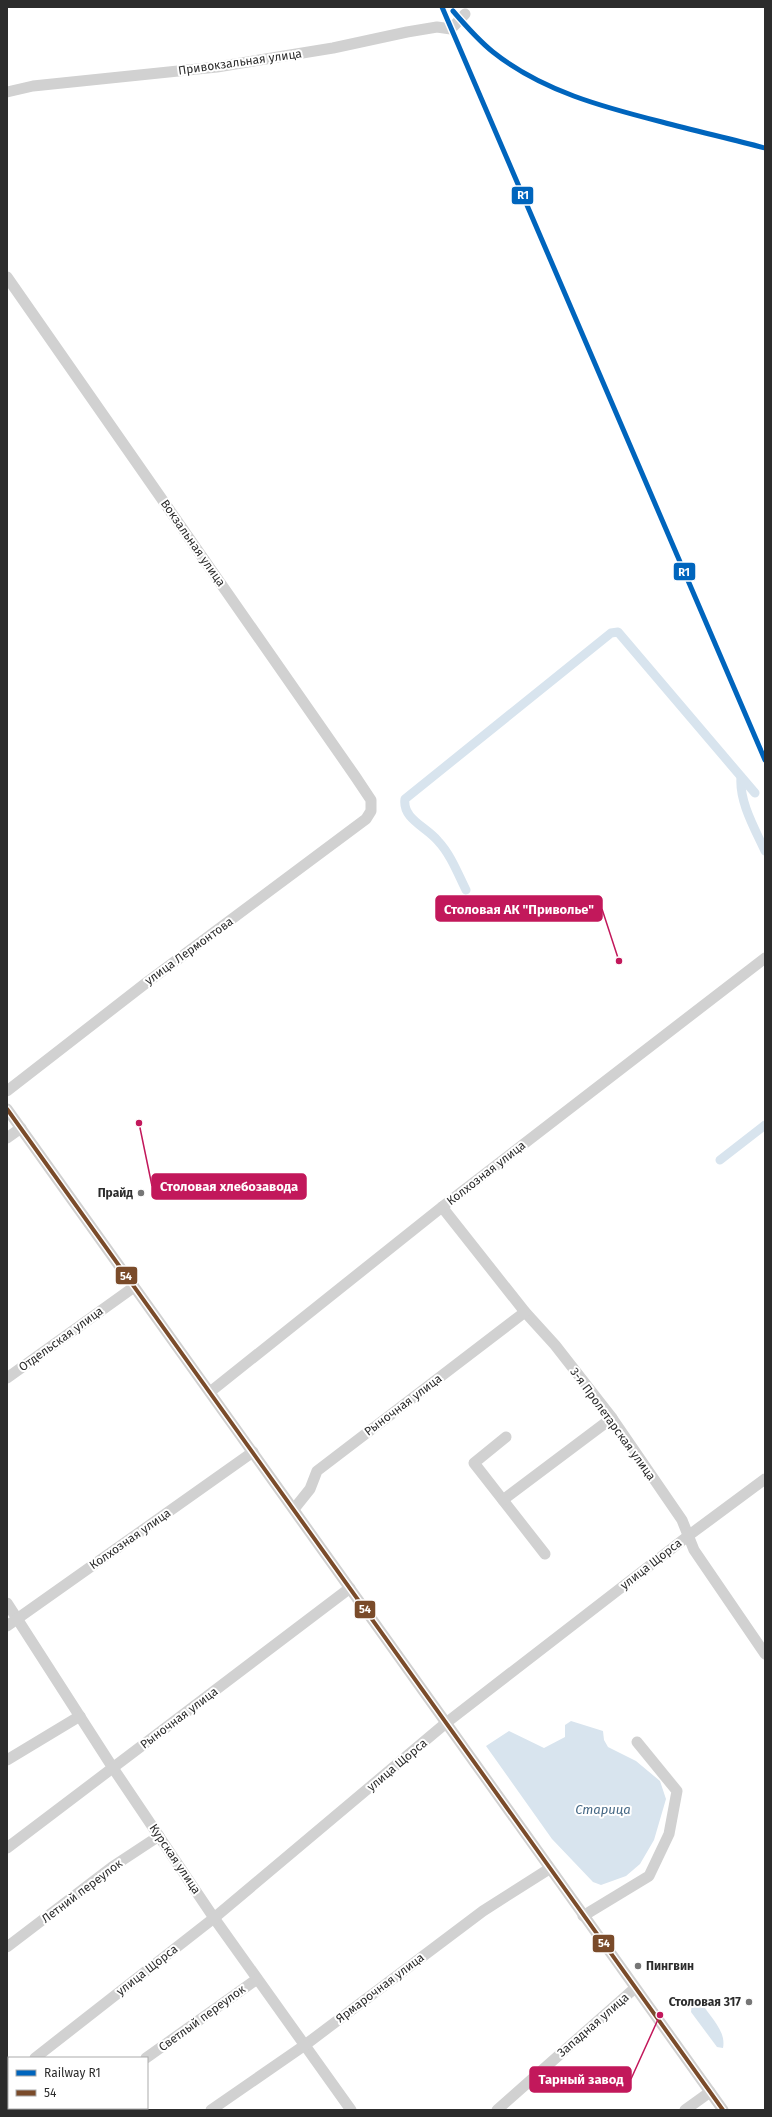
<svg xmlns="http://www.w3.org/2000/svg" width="772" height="2117" font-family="'Fira Sans',sans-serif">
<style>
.water{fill:#d8e4ee}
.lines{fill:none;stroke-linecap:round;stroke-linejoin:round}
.canal{stroke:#d8e4ee;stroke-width:9}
.minor{stroke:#d1d1d1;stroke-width:11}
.bus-1-casing{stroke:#fff;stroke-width:7}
.bus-1{stroke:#7a4b2a;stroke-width:4}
.rail-1-casing{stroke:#fff;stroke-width:8}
.rail-1{stroke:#0065bd;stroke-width:5}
.poi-dot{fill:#767676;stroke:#fff;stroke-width:1.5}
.labels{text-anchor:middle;stroke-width:4;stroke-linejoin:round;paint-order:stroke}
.street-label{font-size:12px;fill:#2c2c2c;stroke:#fff}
.poi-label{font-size:12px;font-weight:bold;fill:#2c2c2c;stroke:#fff;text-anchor:end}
.water-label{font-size:13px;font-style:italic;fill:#446784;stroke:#fff}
.leader{fill:none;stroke:#c2185b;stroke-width:1.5}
.callout-dot{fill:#c2185b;stroke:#fff;stroke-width:1.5}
.callout{fill:#c2185b;stroke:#c2185b;stroke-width:1.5}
.callout-label{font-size:13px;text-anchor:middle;font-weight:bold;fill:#fff}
.line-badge{stroke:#fff;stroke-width:1.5}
.badge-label{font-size:11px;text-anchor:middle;font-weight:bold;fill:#fff}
</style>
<rect width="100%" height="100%" fill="#fff"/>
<g class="water">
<polygon points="571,1721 603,1731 604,1740 608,1747 636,1761 660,1781 666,1799 654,1840 640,1864 626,1876 601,1885 593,1882 552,1839 486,1746 509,1731 544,1748 565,1737 565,1725"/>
<path d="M699,1997C705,2014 727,2028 723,2048L717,2047L691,2012L692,2003Z"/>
</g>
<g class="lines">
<g class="canal">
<path d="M741,777C739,802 755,829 765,851"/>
<path d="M466,890C458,874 451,855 438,841C427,827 402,819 405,799L611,633L618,632L755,793"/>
<polyline points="720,1160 765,1125"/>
</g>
<g class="minor">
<polyline points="7,92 33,86 217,67 333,48 407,32 437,27 451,29 465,14"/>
<polyline points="7,277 355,776 371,800 371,811 366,819 146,983 7,1091"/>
<polyline points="7,1109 723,2110"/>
<polyline points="7,1138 21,1128"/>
<polyline points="442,1207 525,1312 555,1345 612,1418 682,1520 694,1550 765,1654"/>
<polyline points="7,1378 134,1287"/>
<polyline points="210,1392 442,1207 765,958"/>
<polyline points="506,1437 474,1463 545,1554"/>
<polyline points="503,1500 612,1418"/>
<polyline points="294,1509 310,1489 317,1471 525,1312"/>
<polyline points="7,1603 113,1768 214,1918 351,2110"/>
<polyline points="7,1626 253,1452"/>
<polyline points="7,1760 80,1716"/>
<polyline points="7,1848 350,1588"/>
<polyline points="583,1916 649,1876 669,1834 677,1791 637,1742"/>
<polyline points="7,1947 112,1867 159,1836"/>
<polyline points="35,2058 214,1918 446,1723 688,1536 765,1479"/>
<polyline points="146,2058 257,1979"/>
<polyline points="7,2080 9,2078"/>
<polyline points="7,2096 9,2099"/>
<polyline points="15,2108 16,2110"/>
<polyline points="211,2110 305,2045 483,1911 549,1869"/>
<polyline points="497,2110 635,1988"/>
<polyline points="685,2110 710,2092"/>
</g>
<g class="bus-1-casing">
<polyline id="bus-1" points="7,1109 723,2110"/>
</g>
<use href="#bus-1" class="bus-1"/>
<g class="rail-1-casing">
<g id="rail-1">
<polyline points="442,7 765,760"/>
<path d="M453,11C465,25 478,40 493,52C542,91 603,107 662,122C696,131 731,139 765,148"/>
</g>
</g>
<use href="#rail-1" class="rail-1"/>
</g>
<g class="poi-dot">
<circle cx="141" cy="1193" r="4"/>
<circle cx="638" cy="1966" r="4"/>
<circle cx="749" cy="2002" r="4"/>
</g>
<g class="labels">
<g class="street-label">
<text transform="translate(240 62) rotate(-8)" y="4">Привокзальная улица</text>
<text transform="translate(193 543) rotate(55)" y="4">Вокзальная улица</text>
<text transform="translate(189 951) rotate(-36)" y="4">улица Лермонтова</text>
<text transform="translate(486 1173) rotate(-38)" y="4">Колхозная улица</text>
<text transform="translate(61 1339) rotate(-36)" y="4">Отдельская улица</text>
<text transform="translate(403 1405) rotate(-37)" y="4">Рыночная улица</text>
<text transform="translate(613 1424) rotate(54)" y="4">3-я Пролетарская улица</text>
<text transform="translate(130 1539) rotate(-35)" y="4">Колхозная улица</text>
<text transform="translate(651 1564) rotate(-38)" y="4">улица Щорса</text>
<text transform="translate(179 1718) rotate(-37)" y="4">Рыночная улица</text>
<text transform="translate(397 1765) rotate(-40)" y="4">улица Щорса</text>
<text transform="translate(175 1859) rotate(56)" y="4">Курская улица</text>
<text transform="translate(82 1891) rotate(-37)" y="4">Летний переулок</text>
<text transform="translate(147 1970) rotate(-38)" y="4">улица Щорса</text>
<text transform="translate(380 1988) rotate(-37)" y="4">Ярмарочная улица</text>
<text transform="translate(202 2018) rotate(-36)" y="4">Светлый переулок</text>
<text transform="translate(593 2025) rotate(-41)" y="4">Западная улица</text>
</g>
<g class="poi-label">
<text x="133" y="1197">Прайд</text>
<text x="646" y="1970" text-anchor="start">Пингвин</text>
<text x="741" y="2006">Столовая 317</text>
</g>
<g class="water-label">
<text x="603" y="1814">Старица</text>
</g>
</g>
<path class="leader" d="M619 961L602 909M139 1123L152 1186M660 2015L631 2079"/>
<g class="callout-dot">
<circle cx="619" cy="961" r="4"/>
<circle cx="139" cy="1123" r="4"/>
<circle cx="660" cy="2015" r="4"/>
</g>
<g class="callout">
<rect x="436" y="896" width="166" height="25" rx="4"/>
<rect x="152" y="1174" width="154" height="25" rx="4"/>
<rect x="530" y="2067" width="101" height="25" rx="4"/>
</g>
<g class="callout-label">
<text x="519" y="914">Столовая АК "Приволье"</text>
<text x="229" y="1191">Столовая хлебозавода</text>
<text x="581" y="2084">Тарный завод</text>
</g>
<g class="line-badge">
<rect x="511" y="186" width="23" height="19" rx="4" fill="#0065bd"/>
<rect x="673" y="562" width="23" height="19" rx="4" fill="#0065bd"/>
<rect x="115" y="1266" width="23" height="19" rx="4" fill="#7a4b2a"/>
<rect x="354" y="1600" width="22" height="19" rx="4" fill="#7a4b2a"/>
<rect x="592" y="1934" width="23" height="19" rx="4" fill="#7a4b2a"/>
</g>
<g class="badge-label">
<text x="523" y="199">R1</text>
<text x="684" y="576">R1</text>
<text x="126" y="1280">54</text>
<text x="365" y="1613">54</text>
<text x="604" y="1947">54</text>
</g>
<rect width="772" height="2117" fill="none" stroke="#2c2c2c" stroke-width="16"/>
<rect x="8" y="2057" width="140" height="52" fill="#ffffff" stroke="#ababab"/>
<rect x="16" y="2070" width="20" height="6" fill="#0065bd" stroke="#ababab"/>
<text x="44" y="2077" font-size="12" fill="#2c2c2c">Railway R1</text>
<rect x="16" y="2090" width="20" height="6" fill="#7a4b2a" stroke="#ababab"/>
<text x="44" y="2097" font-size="12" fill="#2c2c2c">54</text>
</svg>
